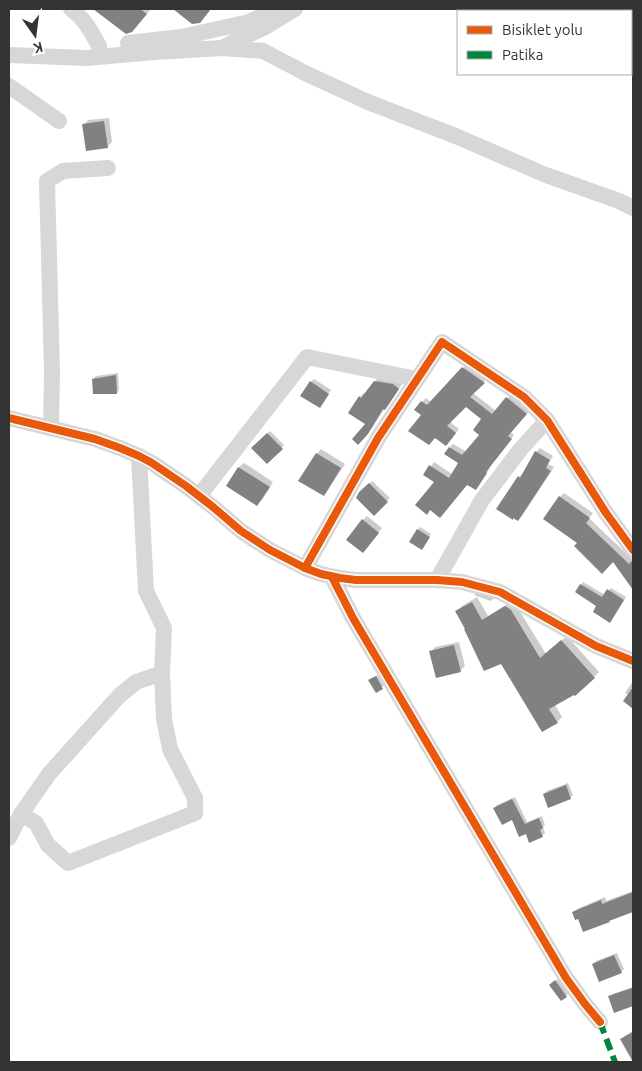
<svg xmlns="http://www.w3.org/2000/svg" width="642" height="1071" font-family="Ubuntu,sans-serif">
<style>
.shadow{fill:#0003}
.building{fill:#818181}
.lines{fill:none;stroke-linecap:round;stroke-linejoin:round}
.minor{stroke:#d7d7d7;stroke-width:16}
.quiet{stroke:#00873e;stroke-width:6;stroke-dasharray:12 6;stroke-linecap:butt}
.cycleway-casing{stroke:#fff;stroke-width:11}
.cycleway{stroke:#e8590c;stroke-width:8}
</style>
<rect width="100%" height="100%" fill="#fff"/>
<g class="shadow">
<polygon points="95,9 151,9 132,31 126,32"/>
<polygon points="109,118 112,142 107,147 84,125 88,120"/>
<polygon points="467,364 487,378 473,393 496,411 511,394 530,410 511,432 514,435 488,467 490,468 479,485 476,489 468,484 436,482 425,475 434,462 452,474 460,463 450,447 453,444 467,452 481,435 483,419 466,406 450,422 459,429 450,441 423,414 416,409 426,398 431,402"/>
<polygon points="118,373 119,390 117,393 93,379 96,376"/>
<polygon points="379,377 402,384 389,404 385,408 372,428 358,443 367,423 360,397 364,393 365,394"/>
<polygon points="314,379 331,390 322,404 311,382"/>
<polygon points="270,431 284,445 267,462 253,448"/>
<polygon points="540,448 553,456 548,464 554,467 522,516 518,520 519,477 523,473 524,474 536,452"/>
<polygon points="321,449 345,464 328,490 323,495 317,454"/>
<polygon points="244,463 273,482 262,500 257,504 228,486 239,467"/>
<polygon points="372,481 390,498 374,514 360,493"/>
<polygon points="564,493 593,513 589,518 633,560 633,582 631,584 613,561 579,542 560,497"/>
<polygon points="367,516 382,528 367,547 363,520"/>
<polygon points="420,527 431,534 424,545 418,530"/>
<polygon points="583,582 605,595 611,588 626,597 612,619 598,606 581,585"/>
<polygon points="477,593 494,598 491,601 474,595"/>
<polygon points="477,597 488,616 511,602 516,605 546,654 567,636 599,672 594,677 555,705 562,717 557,722 501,662 457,611 462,606"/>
<polygon points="459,642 465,666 460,671 431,652 435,647"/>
<polygon points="379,674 385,685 376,691 370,680"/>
<polygon points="633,681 633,707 625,701 629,695 625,693"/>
<polygon points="568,783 573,795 570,798 544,794 547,791"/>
<polygon points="515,797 527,822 542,816 545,825 543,827 545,833 542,836 526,833 513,818 495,808 497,805"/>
<polygon points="633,891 633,910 611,918 579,918 574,912 577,909 605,897 606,901"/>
<polygon points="617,953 624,969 621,972 593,964 596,961"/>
<polygon points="559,978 569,993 562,1000 553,983"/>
<polygon points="633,987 633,1005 615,1012 610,997 613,994"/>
<polygon points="633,1031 633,1060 622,1039 626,1035"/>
</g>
<g class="building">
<polygon points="93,9 140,9 147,14 132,32 126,34"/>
<polygon points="173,9 211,9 200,23 192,24"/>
<polygon points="104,121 108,148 86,151 82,124"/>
<polygon points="462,367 485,383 470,397 492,414 506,397 527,414 508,436 512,439 486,472 487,473 476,490 467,485 440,518 430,510 427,515 415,505 434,482 423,475 429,465 449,478 458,463 444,454 449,447 462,455 479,435 473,430 481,419 466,407 447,426 456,433 446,446 435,438 429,445 408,431 421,415 414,410 421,401 427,405"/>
<polygon points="116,375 117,394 93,394 92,379"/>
<polygon points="310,381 329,394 320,408 300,396"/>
<polygon points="374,381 393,384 399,389 385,410 383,409 368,434 358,445 352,439 365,424 348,413 359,396 361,398"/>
<polygon points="267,433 283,449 267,464 251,448"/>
<polygon points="535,451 550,460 546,468 551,471 518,521 513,518 513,520 496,509 518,476 520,478"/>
<polygon points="316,453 341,468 324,496 298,481"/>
<polygon points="238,467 270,487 257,506 226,486"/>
<polygon points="369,483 388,502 374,516 356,498 359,492"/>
<polygon points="559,496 590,518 586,523 629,564 633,560 633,590 613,562 602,574 574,546 577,543 543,519"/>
<polygon points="362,519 379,533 363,553 346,540"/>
<polygon points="417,529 430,537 422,550 409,542"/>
<polygon points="580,584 602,597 607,589 624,600 610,623 593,612 596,606 575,592"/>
<polygon points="472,602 482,620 505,606 511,610 540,658 561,640 595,678 575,696 574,695 549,709 558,723 542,732 501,664 484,671 464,629 465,629 455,611"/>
<polygon points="454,645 461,672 436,678 429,651"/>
<polygon points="376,676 383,689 376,693 368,680"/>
<polygon points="633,687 633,709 623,701"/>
<polygon points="566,785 571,799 548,808 543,794"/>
<polygon points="512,799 525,824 539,818 543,828 540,830 543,837 529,843 526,834 519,837 512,820 502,825 493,808"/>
<polygon points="633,892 633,912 609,921 610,922 583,932 578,919 575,920 572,912 601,900 602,904"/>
<polygon points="614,955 622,973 599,982 592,964"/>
<polygon points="555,980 567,997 561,1001 549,985"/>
<polygon points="632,988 633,993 633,1006 614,1013 608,996"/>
<polygon points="633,1032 633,1062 620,1039"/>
</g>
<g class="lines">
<g class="minor">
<path d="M71,9C84,18 91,31 99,46"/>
<polyline points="128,43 181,37 245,23 256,19 273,9"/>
<polyline points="222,48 263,51 307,74 368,102 458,137 546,175 619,201 633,208"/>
<polyline points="9,55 86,58 155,52 222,48 267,26 295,9"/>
<polyline points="9,86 59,121"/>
<polyline points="9,418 95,439 120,448 139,456 152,463 186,486 213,507 241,531 270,550 305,568 321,574 340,578 356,580 437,580 462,582 500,592 596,646 633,661"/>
<polyline points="51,428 52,371 47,181 63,171 108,168"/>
<polyline points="199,496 307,357 417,379"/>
<polyline points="305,568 378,438 442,342 524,397 547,420 606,513 633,550"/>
<polyline points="332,577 353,618 566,978 585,1004 600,1022"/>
<polyline points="437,580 482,500 520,450 547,420"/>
<polyline points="21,814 36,823 48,845 68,863 195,813 195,798 170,749 164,719 162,673"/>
<polyline points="9,838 21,814 49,774 119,696 136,682 162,673 164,628 146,591 139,456"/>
</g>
<polyline class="quiet" points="600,1022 615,1062"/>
<g class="cycleway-casing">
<g id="cycleway">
<polyline points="9,418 95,439 120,448 139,456 152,463 186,486 213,507 241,531 270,550 305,568 321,574 340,578 356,580 437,580 462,582 500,592 596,646 633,661"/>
<polyline points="305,568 378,438 442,342 524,397 547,420 606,513 633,550"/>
<polyline points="332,577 353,618 566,978 585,1004 600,1022"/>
</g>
</g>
<use href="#cycleway" class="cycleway"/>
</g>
<rect width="642" height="1071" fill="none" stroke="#333333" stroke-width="20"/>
<rect x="457" y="10" width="175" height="65" fill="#ffffff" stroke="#adadad"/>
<rect x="467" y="26" width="25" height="8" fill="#e8590c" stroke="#adadad"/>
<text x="502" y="35" font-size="15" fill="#333333">Bisiklet yolu</text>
<rect x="467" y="51" width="25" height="8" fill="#00873e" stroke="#adadad"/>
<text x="502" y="60" font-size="15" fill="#333333">Patika</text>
<g transform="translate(35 35) rotate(166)" stroke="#ffffff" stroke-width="4" paint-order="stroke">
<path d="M0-4L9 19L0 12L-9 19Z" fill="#333333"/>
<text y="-8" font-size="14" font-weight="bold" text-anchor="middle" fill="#333333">K</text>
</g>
</svg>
